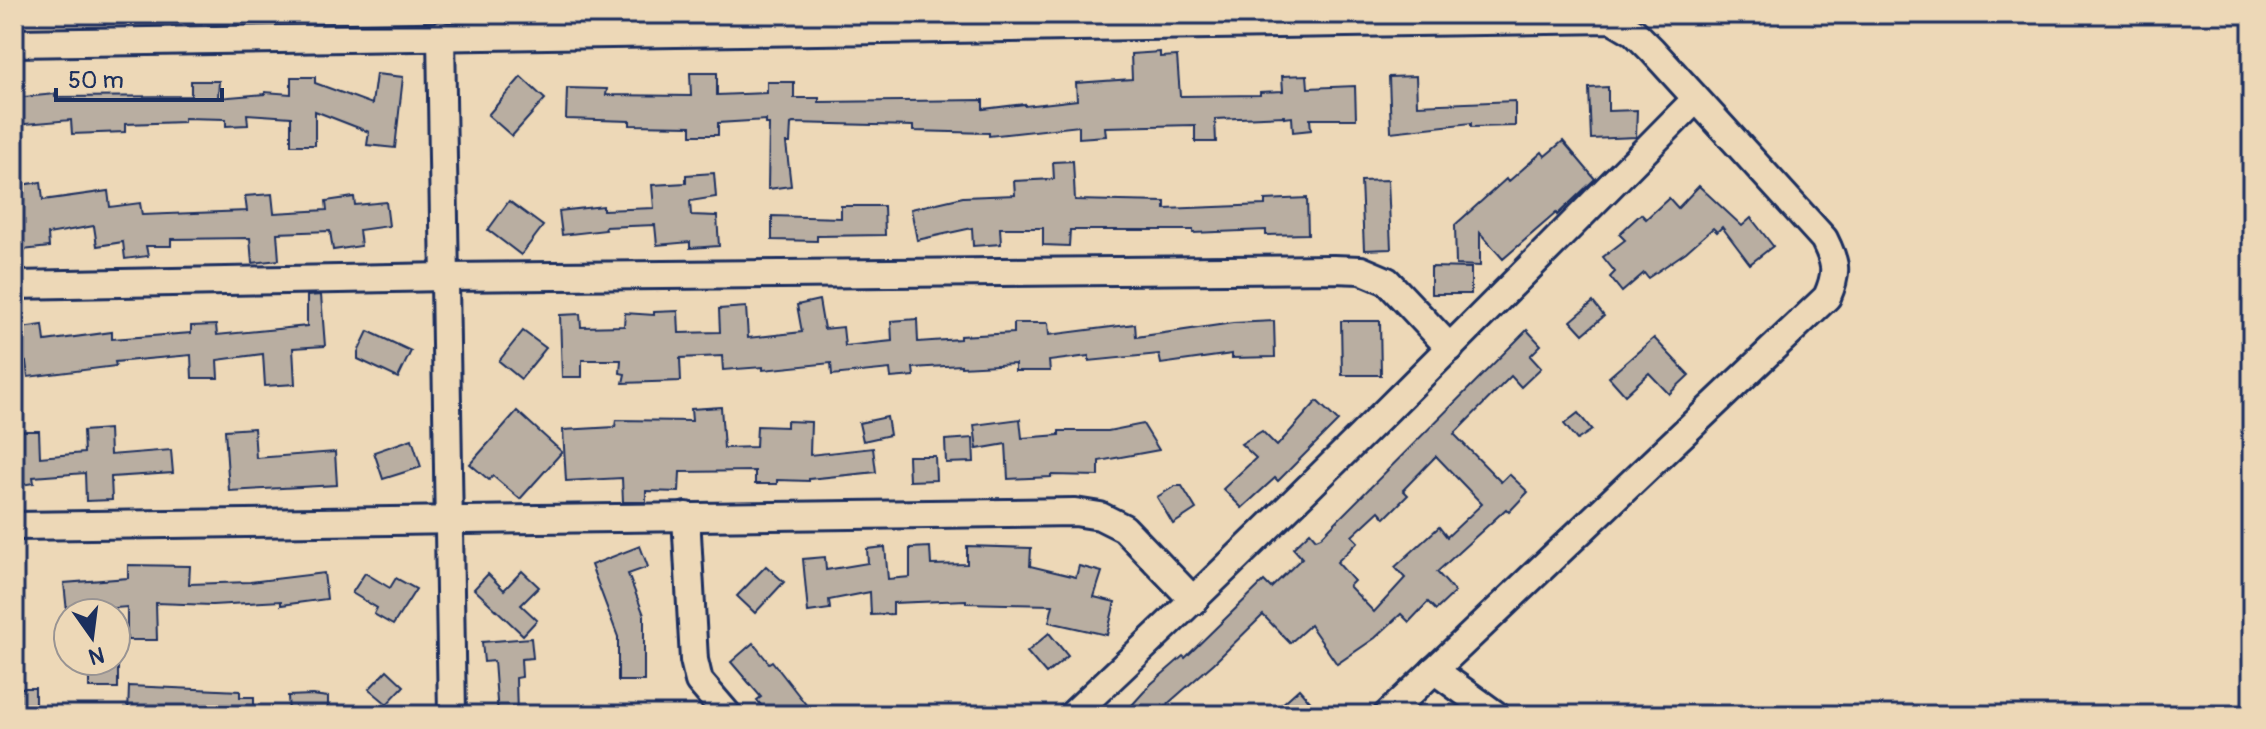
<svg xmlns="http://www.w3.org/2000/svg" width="2266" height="729" font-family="Pangolin,sans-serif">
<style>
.building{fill:#b9aea1;stroke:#1b2f5e;stroke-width:2;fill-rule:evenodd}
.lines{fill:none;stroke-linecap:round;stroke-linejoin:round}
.minor-casing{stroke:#1b2f5e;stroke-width:32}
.minor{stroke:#edd8b7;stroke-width:26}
</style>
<rect width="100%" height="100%" fill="#edd8b7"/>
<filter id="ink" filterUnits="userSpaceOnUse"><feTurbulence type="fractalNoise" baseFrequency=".0125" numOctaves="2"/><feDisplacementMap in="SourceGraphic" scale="16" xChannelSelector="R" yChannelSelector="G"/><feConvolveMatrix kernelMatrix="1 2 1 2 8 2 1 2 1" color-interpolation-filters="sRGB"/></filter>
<g filter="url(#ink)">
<g class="building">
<polygon points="1160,52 1160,57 1177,56 1180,96 1260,95 1260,92 1283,91 1282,76 1307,75 1308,88 1355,86 1356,119 1310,119 1311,130 1293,132 1292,117 1284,118 1284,116 1215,119 1216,142 1195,142 1195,125 1105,127 1106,136 1079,138 1079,126 989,136 989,133 913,131 913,126 793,123 791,124 790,143 786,143 791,186 768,189 769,124 766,124 766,120 718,123 718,135 691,135 691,126 630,125 630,121 566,119 567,88 607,89 606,95 691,96 690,73 717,73 717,95 767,93 767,82 794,82 794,98 819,98 819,102 983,100 983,109 1025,104 1025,106 1077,100 1076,83 1132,79 1131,54"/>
<polygon points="376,74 403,77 395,148 367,145 369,132 315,111 315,145 291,145 291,117 247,114 248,125 226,126 226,119 184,118 184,122 125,124 125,132 72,134 71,120 14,125 14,98 55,94 55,97 191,96 191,81 219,81 218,98 265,94 265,92 291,94 291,77 315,77 315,83 372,104"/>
<polygon points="1416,76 1417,105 1515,101 1515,126 1471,127 1471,123 1391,132 1389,77"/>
<polygon points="521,77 545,99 512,136 488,115"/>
<polygon points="1608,87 1608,111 1637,110 1636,137 1591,139 1589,88"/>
<polygon points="1563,141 1595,179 1557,215 1556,213 1503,259 1480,233 1480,266 1456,265 1455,225 1506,179 1508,182 1542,152 1545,156"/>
<polygon points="1073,161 1075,200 1165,202 1165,209 1265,205 1265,200 1307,198 1308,234 1266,235 1266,230 1193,233 1193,230 1070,230 1069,246 1043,245 1043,228 1000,228 1001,244 973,246 972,228 917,240 911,209 963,197 1015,195 1014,181 1054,179 1053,162"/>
<polygon points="714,173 716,197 690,201 691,215 717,216 719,246 690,248 690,242 657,245 655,225 605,227 606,230 562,235 559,211 603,206 603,210 654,208 652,185 686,183 686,175"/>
<polygon points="1388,180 1391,249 1364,250 1361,181"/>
<polygon points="41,182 43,200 108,191 110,207 140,203 142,215 247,211 245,196 272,194 274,213 327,210 326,201 354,197 355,205 386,202 389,226 359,230 361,246 333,250 330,231 277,233 279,260 252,263 250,238 171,239 171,246 146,246 148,256 125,259 123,242 97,246 94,226 48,234 49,247 14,251 14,186"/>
<polygon points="1699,186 1742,226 1751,218 1773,246 1750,264 1722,227 1717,232 1713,228 1686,252 1648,278 1644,273 1622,292 1610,277 1615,272 1603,257 1625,240 1619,234 1641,214 1646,219 1669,198 1678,208"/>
<polygon points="509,201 543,226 521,255 488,230"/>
<polygon points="841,206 884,206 885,235 817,236 817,241 772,240 772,216 841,218"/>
<polygon points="1431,267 1471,268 1471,294 1431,294"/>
<polygon points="321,295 325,346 293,348 295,384 265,386 263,354 217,360 218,378 192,378 191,355 115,362 116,366 28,377 26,362 14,364 14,338 22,337 21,328 43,325 45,341 112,332 112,339 191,333 191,326 216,325 217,335 307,326 307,296"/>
<polygon points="819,300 824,329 843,327 845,346 892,341 891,321 917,319 918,342 960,339 960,336 1014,333 1014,323 1048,323 1049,335 1135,324 1136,337 1233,323 1274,321 1275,357 1232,358 1232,354 1161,364 1159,354 1089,361 1089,356 1049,361 1050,371 1015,371 1015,364 961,367 961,365 913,368 914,376 891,378 890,369 832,375 831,363 763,370 763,367 723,370 722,356 680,358 681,381 623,383 625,374 620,373 621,360 582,360 582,377 562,377 560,315 580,314 581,327 624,326 625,313 654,315 654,312 678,311 679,333 720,332 719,309 746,307 748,338 802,332 797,305"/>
<polygon points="1593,302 1604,316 1583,334 1571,321"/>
<polygon points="1341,321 1380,321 1381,375 1342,375"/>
<path d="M1527,330L1541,345L1530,356L1541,368L1521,387L1511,376L1454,434L1501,482L1509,474L1528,492L1509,512L1506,509L1437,572L1455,592L1436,610L1428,602L1409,622L1401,614L1375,638L1337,664L1310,625L1290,643L1263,615L1214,663L1155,715H1123L1151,684L1183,656L1185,658L1264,581L1271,588L1302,558L1293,548L1310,532L1316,539L1321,537ZM1436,456L1482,504L1447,537L1439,527L1395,567L1405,578L1374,612L1349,586L1354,581L1337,562L1358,542L1352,536L1379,511L1385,518L1408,495L1403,490Z"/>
<polygon points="368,331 411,351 398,378 358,359 358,352"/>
<polygon points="523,331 546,348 521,379 499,361"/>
<polygon points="1654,338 1689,375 1669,394 1649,373 1625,395 1609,377"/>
<polygon points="1317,401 1338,421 1278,481 1275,478 1242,508 1223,489 1256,458 1241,444 1262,431 1277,446"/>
<polygon points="721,407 724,448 756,447 757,426 787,427 787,421 811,422 810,455 873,448 876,472 809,479 809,481 777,480 777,484 755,484 755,471 680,472 679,492 646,491 646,502 623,502 622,478 566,481 563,430 615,427 616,420 692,421 691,409"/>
<polygon points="517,411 562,452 520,499 493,476 489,480 470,464"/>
<polygon points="1578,413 1592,430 1577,440 1564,424"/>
<polygon points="887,417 890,435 863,441 859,423"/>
<polygon points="1020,419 1022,438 1059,435 1059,431 1108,431 1143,424 1159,450 1099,461 1099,476 1051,475 1051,477 1008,479 1006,444 977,449 974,425"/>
<polygon points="254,428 256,458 335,452 337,485 229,491 225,430"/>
<polygon points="109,429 110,455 171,450 173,473 111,477 112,500 86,501 85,473 33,477 34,483 14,486 14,431 39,431 40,457 84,453 83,431"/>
<polygon points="973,438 974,462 946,463 945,440"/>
<polygon points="412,439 421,467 383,479 374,452"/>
<polygon points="908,456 935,456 936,480 909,481"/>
<polygon points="1175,486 1182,486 1196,509 1173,524 1157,497"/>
<polygon points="640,546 648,567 628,574 644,615 644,681 618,681 618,637 591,565"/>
<polygon points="967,546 1031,548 1030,566 1076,577 1079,566 1102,572 1094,597 1115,602 1107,635 1049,622 1053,605 966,603 966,600 893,603 893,614 871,615 870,592 829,600 830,609 808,612 803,559 825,557 826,570 868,563 867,549 885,547 888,579 910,577 910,548 930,547 931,565 967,564"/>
<polygon points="128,565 190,566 189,584 250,582 324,573 327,599 281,605 281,601 212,605 156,603 157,640 127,640 127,607 67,612 64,583 128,578"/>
<polygon points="766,566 784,582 755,613 737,596"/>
<polygon points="522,571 539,587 521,605 537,620 523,635 474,589 488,574 504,590"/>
<polygon points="365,573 390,588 396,578 416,589 393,625 374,614 377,608 352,593"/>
<polygon points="1049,633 1068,656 1046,674 1027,652"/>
<polygon points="531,638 533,658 521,659 522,677 516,678 517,715 498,715 494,661 484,662 482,642"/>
<polygon points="753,643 769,663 772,661 814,715 769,715 757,700 761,697 731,662"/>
<rect x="89" y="663" width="29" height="25"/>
<polygon points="387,670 404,686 387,704 369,689"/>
<polygon points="129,686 240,691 240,697 254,697 254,715 128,715"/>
<rect x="14" y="688" width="21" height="27"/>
<polygon points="1299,689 1322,715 1270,715"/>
<polygon points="312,695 328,697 328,715 289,715 288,696"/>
</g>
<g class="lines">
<g class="minor-casing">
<g id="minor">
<polyline points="441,35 452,715"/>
<path d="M14,43L1612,19L1634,32L1652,50L1824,239C1836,263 1838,272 1827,297L1387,715"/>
<polyline points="14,285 446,277 1333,269 1361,270 1387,281 1450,348"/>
<polyline points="686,516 694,660 699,681 728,715"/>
<polyline points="14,526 1075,512 1100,516 1124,528 1194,601"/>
<polyline points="1434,670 1496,715"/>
<path d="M1072,715C1285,515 1490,308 1695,100"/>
</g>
</g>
<use href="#minor" class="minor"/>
</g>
</g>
<rect width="2266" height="729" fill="none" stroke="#edd8b7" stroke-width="48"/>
<rect x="24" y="24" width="2218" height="681" fill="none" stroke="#1b2f5e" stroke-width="3" filter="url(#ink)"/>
<g transform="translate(92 637) rotate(166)"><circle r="38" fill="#edd8b7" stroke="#999493" stroke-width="2"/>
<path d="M0-6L14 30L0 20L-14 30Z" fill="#1b2f5e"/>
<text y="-12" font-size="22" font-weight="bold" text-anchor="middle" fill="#1b2f5e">N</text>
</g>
<path d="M56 88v12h166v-12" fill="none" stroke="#1b2f5e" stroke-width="4"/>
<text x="68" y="88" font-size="24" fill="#1b2f5e" stroke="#edd8b7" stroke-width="6" paint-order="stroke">50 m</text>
</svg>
